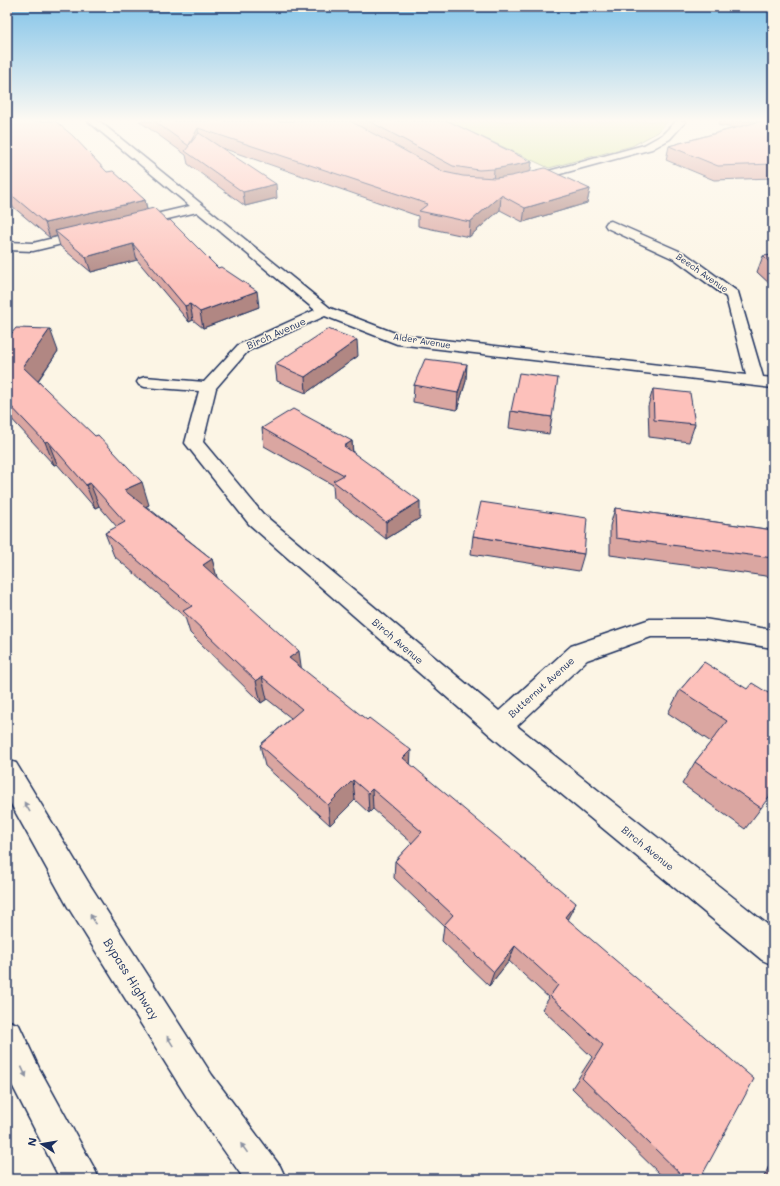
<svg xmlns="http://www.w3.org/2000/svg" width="780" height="1186" font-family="Mali,sans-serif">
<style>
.green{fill:#d5e79b;stroke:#788b7c}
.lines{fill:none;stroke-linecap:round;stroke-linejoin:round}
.minor-casing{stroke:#1b2f5e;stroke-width:3}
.highway-casing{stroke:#1b2f5e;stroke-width:3}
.minor{fill:#fcf5e5;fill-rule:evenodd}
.highway{fill:#fcf5e5;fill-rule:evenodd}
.wall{fill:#daa6a1;stroke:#1b2f5e}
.shaded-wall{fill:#b18783;stroke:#1b2f5e}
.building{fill:#fdc1bb;stroke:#1b2f5e}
.oneway{fill:#8c92a2}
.labels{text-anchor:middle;stroke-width:3;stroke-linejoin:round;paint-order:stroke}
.far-street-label{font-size:9px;fill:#1b2f5e;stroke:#fcf5e5}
.street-label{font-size:10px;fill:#1b2f5e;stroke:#fcf5e5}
.near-street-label{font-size:12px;fill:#1b2f5e;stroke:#fcf5e5}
</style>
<rect width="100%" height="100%" fill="#fcf5e5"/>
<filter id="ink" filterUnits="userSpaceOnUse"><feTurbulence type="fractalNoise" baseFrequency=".025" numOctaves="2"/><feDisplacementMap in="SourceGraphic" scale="8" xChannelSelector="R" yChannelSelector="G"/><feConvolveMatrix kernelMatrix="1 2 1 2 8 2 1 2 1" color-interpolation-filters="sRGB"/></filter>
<g filter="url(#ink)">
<polygon class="green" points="447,121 668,121 658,132 632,146 549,168"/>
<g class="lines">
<g class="minor-casing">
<g id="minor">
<polygon points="88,121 99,121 330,308 400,335 746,375 726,297 676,260 607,228 605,225 607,222 611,221 686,254 738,292 763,377 773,378 773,388 397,344 325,316 248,351 216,388 203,442 263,514 499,711 571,646 650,619 704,619 773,630 773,648 704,637 651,637 587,660 517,726 773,929 773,965 762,960 490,735 249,524 185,443 199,391 145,387 139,385 137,382 139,379 145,377 204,382 238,345 315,310 197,212 134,227 130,226 128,223 130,220 190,206"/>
<polygon points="676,121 686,121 670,139 652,149 527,183 521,180 523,178 644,145 662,135"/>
<polygon points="87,230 91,231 93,234 91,237 33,251 7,250 7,242 33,243"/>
</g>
</g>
<g class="highway-casing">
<g id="highway">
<polygon points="7,760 16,763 90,885 212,1075 280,1166 286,1179 244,1179 188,1099 68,907 7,797"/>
<polygon points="7,1020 19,1025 39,1068 93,1166 99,1179 60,1179 7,1075"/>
</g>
</g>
<use href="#minor" class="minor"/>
<use href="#highway" class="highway"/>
</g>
<g class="wall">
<polygon points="7,121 107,172 145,200 147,210 218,268 259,307 203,328 193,320 189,322 137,260 91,272 60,246 57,236 50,238 12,206 11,201 7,197"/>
<polygon points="139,121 448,121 532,162 530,171 590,189 587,203 523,222 500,210 469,237 418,226 418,216 222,148 277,198 245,206 188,164 186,155"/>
<polygon points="719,121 773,121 773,178 714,180 666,160 669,146 734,128 718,125"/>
<polygon points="773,255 773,287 757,272 763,256"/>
<polygon points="7,339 58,351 38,381 149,505 146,506 212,559 217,578 301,668 410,764 568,919 700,1179 665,1179 572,1088 592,1057 542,1009 549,998 509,961 489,986 442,941 444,926 394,878 395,861 412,843 373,809 369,813 355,800 330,825 265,766 260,745 291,718 267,699 261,703 190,633 185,617 114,556 105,533 117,527 99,506 95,508 57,464 54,465 7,414"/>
<polygon points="358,356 306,393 277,381 275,364"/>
<polygon points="466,381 457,410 413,402 414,385"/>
<polygon points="653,389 695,424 689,442 649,437 648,406"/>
<polygon points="511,411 552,417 549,434 509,428"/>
<polygon points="262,428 352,441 353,453 420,518 386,539 334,498 333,485 264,446"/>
<polygon points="615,508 773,530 773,577 610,555 610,526"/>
<polygon points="473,536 584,554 579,571 471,554"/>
<polygon points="704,662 761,808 745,829 682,784 695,762 711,742 668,713 680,690"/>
<polygon points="773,1157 773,1179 763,1179"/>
</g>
<g class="shaded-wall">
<polygon points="198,128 200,141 189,145"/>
<polygon points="532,162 530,175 493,183 494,169"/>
<polygon points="276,184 277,198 245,206 243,192"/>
<polygon points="590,189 587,203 523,222 525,208"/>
<polygon points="501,195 500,210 469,237 470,222"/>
<polygon points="145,200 148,214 55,231 57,236 50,238 45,223"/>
<polygon points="133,244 137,260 91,272 86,257"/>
<polygon points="257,291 259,307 203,328 200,312"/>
<polygon points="190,304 193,320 189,322 185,306"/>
<polygon points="50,329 58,351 32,389 23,367"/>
<polygon points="357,340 358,356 306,393 305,377"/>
<polygon points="467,364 466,381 457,410 458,393"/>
<polygon points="48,441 57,464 54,465 45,442"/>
<polygon points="352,441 353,458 344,446"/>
<polygon points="142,482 149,505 132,513 124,490"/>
<polygon points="90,483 99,506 95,508 86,485"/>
<polygon points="420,501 420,518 386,539 386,522"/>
<polygon points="212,559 218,581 203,565"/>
<polygon points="299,651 302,673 289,658"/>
<polygon points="262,677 267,699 261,703 256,681"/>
<polygon points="411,750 410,771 403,758"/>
<polygon points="353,780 355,800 330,825 328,805"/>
<polygon points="372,789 373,809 369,813 368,793"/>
<polygon points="576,903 567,920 565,917"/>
<polygon points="515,946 509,961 489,986 494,972"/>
</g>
<g class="building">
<polygon points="7,121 55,121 72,135 107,172 113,171 145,200 45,223 8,192 10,191 7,188"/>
<polygon points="154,121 350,121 444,172 463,176 495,178 511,176 545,168 590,189 525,208 501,195 470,222 419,211 428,204 198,128 189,145 199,133 276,184 243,192 185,151 189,146"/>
<polygon points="369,121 448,121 532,162 494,169 479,170 453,166"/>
<polygon points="761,121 773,121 773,164 718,166 669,146"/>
<polygon points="154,208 168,221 170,220 218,268 221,267 257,291 200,312 190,304 185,306 133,244 86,257 55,231"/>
<polygon points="773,255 773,266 763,256"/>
<polygon points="16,328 50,329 23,367 95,436 98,435 142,482 124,490 212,559 203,565 299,651 289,658 367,720 369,718 411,750 403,758 576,903 565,917 754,1079 700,1179 686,1179 582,1078 603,1045 550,996 558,985 515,946 494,972 444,925 453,915 395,861 422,832 372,789 368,793 353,780 328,805 260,745 302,709 262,677 256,681 183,611 192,606 105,533 125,522 90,483 86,485 48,441 45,442 7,402 7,339"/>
<polygon points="328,329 357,340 305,377 275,364"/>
<polygon points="425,359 467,364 458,393 414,385"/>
<polygon points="519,373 558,378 552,417 511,411"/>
<polygon points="653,389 690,393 695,424 654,420"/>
<polygon points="293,409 352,441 344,446 420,501 386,522 333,481 344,475 262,428"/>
<polygon points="481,502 587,518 584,554 473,536"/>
<polygon points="615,508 773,530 773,558 616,538"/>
<polygon points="704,662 747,689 752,683 773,696 773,791 761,808 695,762 727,721 680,690"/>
</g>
<defs><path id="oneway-solid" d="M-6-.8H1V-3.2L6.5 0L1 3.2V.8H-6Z"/></defs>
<g class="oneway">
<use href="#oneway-solid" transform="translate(27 807) rotate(-120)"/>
<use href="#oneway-solid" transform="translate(93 919) rotate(-122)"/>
<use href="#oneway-solid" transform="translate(170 1041) rotate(-122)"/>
<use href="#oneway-solid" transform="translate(24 1072) rotate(65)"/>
<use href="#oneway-solid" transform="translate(244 1148) rotate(-126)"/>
</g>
</g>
<linearGradient id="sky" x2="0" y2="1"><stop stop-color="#83c4e9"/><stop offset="0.42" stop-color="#fefaf3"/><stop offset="1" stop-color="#fefaf3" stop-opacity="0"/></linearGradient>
<rect width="780" height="287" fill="url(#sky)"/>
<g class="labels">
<g class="far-street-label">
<text transform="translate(702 273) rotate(35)" y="3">Beech Avenue</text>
<text transform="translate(422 341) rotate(9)" y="3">Alder Avenue</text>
</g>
<g class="street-label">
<text transform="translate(276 333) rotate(-24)" y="4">Birch Avenue</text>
<text transform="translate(398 641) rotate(41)" y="4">Birch Avenue</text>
<text transform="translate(541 687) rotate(-42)" y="4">Butternut Avenue</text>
<text transform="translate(648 848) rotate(39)" y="4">Birch Avenue</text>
</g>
<g class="near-street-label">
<text transform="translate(131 979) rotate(58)" y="4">Bypass Highway</text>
</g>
</g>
<rect width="780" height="1186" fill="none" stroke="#fcf5e5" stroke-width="24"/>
<rect x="12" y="12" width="756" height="1162" fill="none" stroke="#1b2f5e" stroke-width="1.5" filter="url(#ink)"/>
<g transform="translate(42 1144) rotate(282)" stroke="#fcf5e5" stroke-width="3" paint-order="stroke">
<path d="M0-3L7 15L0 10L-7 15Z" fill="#1b2f5e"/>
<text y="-6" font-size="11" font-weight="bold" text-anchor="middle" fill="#1b2f5e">N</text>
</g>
</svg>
